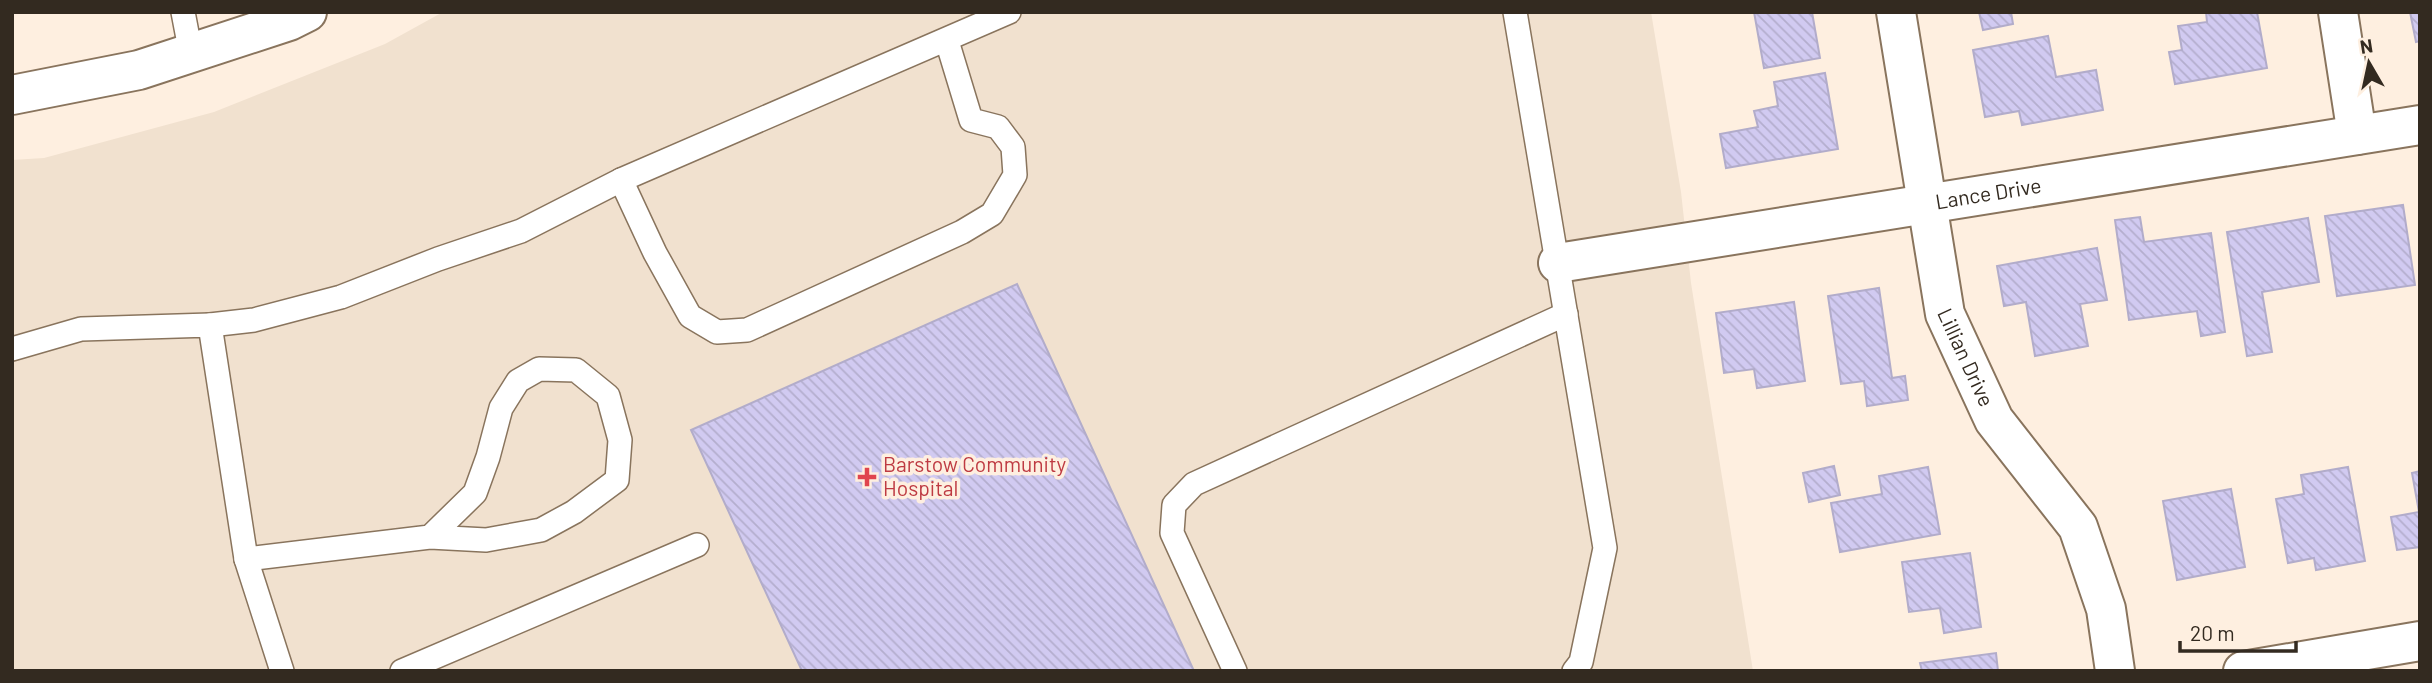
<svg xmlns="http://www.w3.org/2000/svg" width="2432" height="683" font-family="Barlow,sans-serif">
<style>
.medical{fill:#f1e1cf}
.building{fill:url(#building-back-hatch);stroke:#b2acca;stroke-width:2}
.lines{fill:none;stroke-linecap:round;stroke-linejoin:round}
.lane-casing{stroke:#89745d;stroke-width:26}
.street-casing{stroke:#89745d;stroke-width:42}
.secondary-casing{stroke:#89745d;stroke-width:42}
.lane{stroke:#fff;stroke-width:23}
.street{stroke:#fff;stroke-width:38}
.secondary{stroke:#fff;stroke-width:38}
.health-dot{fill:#e0444e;stroke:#feefe0;stroke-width:2.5}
.labels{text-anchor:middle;stroke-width:7;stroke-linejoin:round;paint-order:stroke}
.street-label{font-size:21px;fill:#332a20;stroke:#feefe0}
.health-label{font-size:21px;fill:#be3a42;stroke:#feefe0;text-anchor:start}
</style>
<defs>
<pattern id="building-back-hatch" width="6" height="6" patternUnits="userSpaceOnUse" patternTransform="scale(1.75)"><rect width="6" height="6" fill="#d1caf1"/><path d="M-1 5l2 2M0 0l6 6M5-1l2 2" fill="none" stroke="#b4aece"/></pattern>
</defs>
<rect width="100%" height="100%" fill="#feefe0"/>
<polygon class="medical" points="443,12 1651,12 1681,192 1691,283 1753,671 12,671 12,160 44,158 214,112 385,44"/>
<g class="building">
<polygon points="1754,12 1812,12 1820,58 1764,68"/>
<polygon points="1979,12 2011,12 2013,24 1983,30"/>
<polygon points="2206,12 2257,12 2267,68 2175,84 2169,52 2182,50 2178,26 2207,22"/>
<polygon points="2410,12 2420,12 2420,41 2416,42"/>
<polygon points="2048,36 2056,77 2096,70 2103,110 2022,125 2019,111 1985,117 1973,50"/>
<polygon points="1825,73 1838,149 1726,168 1720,134 1758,127 1754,111 1778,106 1774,82"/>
<polygon points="2403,205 2415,285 2337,296 2325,216"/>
<polygon points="2140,217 2144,242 2211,233 2225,332 2201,336 2197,311 2129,320 2115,220"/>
<polygon points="2308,218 2319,282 2262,292 2272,352 2247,356 2227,232"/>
<polygon points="2097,248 2107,300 2080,304 2088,346 2035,356 2026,302 2004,306 1997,266"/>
<polygon points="1017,284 1194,671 802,671 691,430"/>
<polygon points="1879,288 1892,378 1905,376 1908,400 1867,406 1864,381 1841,384 1828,296"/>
<polygon points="1794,302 1805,381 1757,388 1754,369 1724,373 1716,313"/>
<polygon points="1834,466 1840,495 1809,502 1803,473"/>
<polygon points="1928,467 1940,534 1840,552 1831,503 1882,494 1879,476"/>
<polygon points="2348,467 2365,561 2316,570 2314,558 2288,563 2276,499 2304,494 2301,475"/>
<polygon points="2420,471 2420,547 2397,550 2391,517 2419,512 2412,473"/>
<polygon points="2231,489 2245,567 2177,580 2163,501"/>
<polygon points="1970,553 1981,627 1944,633 1940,608 1909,612 1902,562"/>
<polygon points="1996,653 1998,671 1922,671 1920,663"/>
</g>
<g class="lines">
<g class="lane-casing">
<g id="lane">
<polyline points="183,12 191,54"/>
<polyline points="1515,12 1605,548 1581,662 1574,671"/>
<polyline points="621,180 655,253 690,316 717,332 747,330 962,232 992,214 1015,175 1013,147 998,127 971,120 947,41"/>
<polyline points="210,325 254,320 341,297 438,259 521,231 621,180 1009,12"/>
<polyline points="12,349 81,329 210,325 246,559 282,671"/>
<polyline points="246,559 430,537 486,540 541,530 574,512 617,480 620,440 608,396 576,370 539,369 518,381 501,408 488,457 475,493 430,537"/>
<polyline points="402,671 697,545"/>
<polyline points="1235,671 1172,533 1174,505 1194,484 1566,314"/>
</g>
</g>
<g class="street-casing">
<g id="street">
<path id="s1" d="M1896,12L1945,314L1994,420L2078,527L2106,609L2115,671"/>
<polyline points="2338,12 2357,135"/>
<path id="s2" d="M1558,263L2420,125"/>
<polyline points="2243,671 2420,641"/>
</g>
</g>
<g class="secondary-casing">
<polyline id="secondary" points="12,95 139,70 289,21 307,12"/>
</g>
<use href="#lane" class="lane"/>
<use href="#street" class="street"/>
<use href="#secondary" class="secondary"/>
</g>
<path class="health-dot" d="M863.5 466.5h7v7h7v7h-7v7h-7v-7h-7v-7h7z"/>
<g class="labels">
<g class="street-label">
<text dy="7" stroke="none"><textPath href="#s2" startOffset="436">Lance Drive</textPath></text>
<text dy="7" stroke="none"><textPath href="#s1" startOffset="354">Lillian Drive</textPath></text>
</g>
<g class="health-label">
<text x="883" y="472">Barstow Community<tspan x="883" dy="24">Hospital</tspan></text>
</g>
</g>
<rect width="2432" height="683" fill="none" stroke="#332a20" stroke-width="28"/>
<g transform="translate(2369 63) rotate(351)" stroke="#feefe0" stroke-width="5" paint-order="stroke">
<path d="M0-5L12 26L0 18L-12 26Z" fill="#332a20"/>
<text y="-10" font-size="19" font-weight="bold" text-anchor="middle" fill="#332a20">N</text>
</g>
<path d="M2180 641v10h116v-10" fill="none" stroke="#332a20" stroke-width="3.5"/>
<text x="2190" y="641" font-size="21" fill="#332a20" stroke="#feefe0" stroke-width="5" paint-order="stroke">20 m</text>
</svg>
